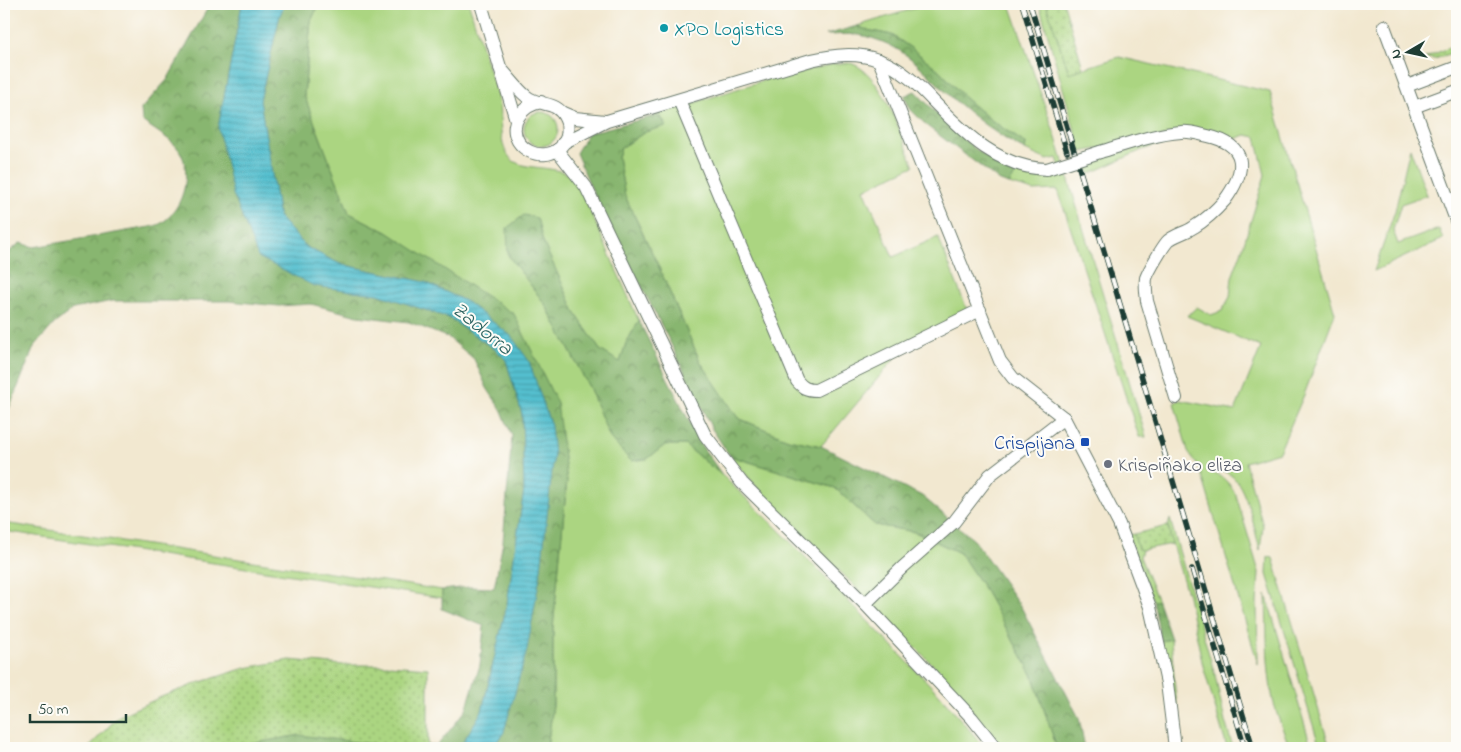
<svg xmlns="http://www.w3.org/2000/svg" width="1461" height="752" font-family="'Indie Flower',sans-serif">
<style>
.grass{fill:#abd581;stroke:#65895a}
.forest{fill:url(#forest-crowns);stroke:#547a52}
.garden{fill:url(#garden-dots);stroke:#65895a}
.water{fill:url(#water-rules);stroke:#3a7e82}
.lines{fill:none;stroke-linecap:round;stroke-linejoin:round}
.street-casing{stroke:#69796b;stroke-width:14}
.street{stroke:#fff;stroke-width:12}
.rail-casing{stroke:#1f3d34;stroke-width:5.5}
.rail{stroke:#fdfcf7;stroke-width:4;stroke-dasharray:11;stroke-linecap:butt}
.street-bridge-casing{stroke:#69796b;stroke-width:14;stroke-linecap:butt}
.street-bridge{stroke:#fff;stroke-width:12}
.culture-dot{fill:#0f9aa8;stroke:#fdfcf7;stroke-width:2}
.transit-dot{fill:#1a4fb4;stroke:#fdfcf7;stroke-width:2}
.worship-dot{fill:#6b7280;stroke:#fdfcf7;stroke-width:2}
.labels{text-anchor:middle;stroke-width:4;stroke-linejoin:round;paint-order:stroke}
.culture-label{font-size:20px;fill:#0d838f;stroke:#fdfcf7;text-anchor:start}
.transit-label{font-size:20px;fill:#164399;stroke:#fdfcf7;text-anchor:end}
.worship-label{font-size:20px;fill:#5b616d;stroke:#fdfcf7;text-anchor:start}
.water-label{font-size:21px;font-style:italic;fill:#2f6462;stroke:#fdfcf7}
</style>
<defs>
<pattern id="forest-crowns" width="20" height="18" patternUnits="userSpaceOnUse" patternTransform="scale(1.25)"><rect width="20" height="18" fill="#88b66f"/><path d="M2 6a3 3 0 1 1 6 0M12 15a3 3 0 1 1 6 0" fill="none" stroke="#6f955c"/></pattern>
<pattern id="garden-dots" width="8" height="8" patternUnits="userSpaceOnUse" patternTransform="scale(1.25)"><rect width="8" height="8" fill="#abd581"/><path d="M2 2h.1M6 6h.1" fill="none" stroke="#8bae6a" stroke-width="1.8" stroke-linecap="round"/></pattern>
<pattern id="water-rules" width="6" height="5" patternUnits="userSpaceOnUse" patternTransform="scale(1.25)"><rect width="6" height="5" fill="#54bfcf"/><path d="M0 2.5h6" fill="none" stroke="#459ca9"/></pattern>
</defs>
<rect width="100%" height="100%" fill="#fdfcf7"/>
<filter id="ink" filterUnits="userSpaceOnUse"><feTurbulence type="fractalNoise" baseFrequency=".02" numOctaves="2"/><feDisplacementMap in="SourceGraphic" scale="10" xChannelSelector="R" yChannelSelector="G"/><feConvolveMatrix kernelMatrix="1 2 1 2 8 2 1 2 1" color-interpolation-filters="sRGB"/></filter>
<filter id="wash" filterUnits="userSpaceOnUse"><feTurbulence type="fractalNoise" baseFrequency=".0096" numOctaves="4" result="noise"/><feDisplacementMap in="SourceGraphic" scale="20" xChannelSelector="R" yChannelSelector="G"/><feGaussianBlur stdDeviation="1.12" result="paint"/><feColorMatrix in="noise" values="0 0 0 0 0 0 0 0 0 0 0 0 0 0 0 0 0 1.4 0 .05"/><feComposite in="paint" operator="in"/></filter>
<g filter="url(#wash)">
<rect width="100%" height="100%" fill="#f2e8d0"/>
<g class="grass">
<path d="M319,4H469C475,25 482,46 488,67C493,83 499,98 500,115C501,130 500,147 511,159C525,172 556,163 576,179L639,321L626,343L620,363L600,350L576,314L543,242L537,218L508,255L545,304L590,389L610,438L647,459L665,445H685L723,476L778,529L938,693L985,748H547L553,705V628L567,480L445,271L387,232L349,213L304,95L311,21Z"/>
<polygon points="929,4 1010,4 1056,138 1146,437 1139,437 1058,190 1034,191 1009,184 1017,172 1034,174 1061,171 1057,158 1047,160 1025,150 1026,144 991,120 967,100 940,71 911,48 892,35 867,30 857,26"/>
<path d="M1039,4H1046L1069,73L1119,57L1270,92L1335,313L1304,395L1279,452L1245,462L1263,526L1260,550C1255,531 1247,490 1233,477C1226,471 1217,468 1208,467V470C1222,475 1229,482 1236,495L1259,572L1257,603L1258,664L1200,469L1188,451L1174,403L1180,400L1235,411L1261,347L1187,316L1197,307L1211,315L1222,311L1230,297L1232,277L1241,253L1265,175L1256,137L1246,135L1232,140L1201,129L1081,152Z"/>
<path d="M834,64C840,64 848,62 853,64C883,75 902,138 914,166L864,189L893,257L938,237L968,312L900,352L821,446L788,439L738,418L700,361L657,263L625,196L618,157L621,148L645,132L666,125L661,117L647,118L768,79Z"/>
<circle cx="541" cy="129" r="17"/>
<polygon points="1167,139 1177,139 1142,150 1089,174 1085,163"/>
<polygon points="1410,148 1427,195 1401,204 1393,230 1398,244 1439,229 1443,239 1374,271 1395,211"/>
<polygon points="730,456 835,488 875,525 915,532 960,553 983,587 1032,674 1057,748 1004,748 935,667 762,493"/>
<polygon points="1170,519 1215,675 1225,721 1233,748 1227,748 1203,666 1188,596 1172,544 1168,526"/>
<polygon points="4,523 442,590 442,598 4,531"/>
<polygon points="1134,534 1138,549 1142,550 1140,557 1158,601 1153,601 1128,535"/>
<polygon points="1268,557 1273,558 1330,748 1320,748 1267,574"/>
<path d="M1266,594L1311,746L1312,748H1290C1284,732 1277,717 1273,700C1266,666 1267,629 1266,594Z"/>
<polygon points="1171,639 1175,689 1182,748 1179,748 1161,641"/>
</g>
<g class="forest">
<path d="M210,4H242L218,128L314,286L378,294L449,318L496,350L506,360L522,414L524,490L507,604L482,711L463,743L453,748H237L260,742L299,735L382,745L437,746L466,710L480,665L484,626L442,609V590L469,587L494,588L503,542L512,436L502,411L487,388L474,359L449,338L409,322L358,316L311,304L279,306L229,301H112L73,309L54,324L34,347L4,421V256L20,243L34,247L144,228C150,227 158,226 163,222C184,208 195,167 176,146C167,137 153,129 142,121L141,109L167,80Z"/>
<polygon points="285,4 319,4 311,21 304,95 349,213 387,232 514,314 557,403 567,480 553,628 553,705 547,748 492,748 503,735 554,454 511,336 467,302 425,282 340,264 306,247 279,217 260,100 280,15"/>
<path d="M857,26L867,30L892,35L911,48L940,71L967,100L991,120L1026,144L1025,150C1001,138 979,121 959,104C926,76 911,47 864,36C852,33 838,35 826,35Z"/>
<path d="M915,91C946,123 975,157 1017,172L1009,184L1000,181L927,126L911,110L904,96Z"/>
<polygon points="661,117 666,126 645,132 621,148 618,157 625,196 657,263 700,361 738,418 788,439 821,446 922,496 975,541 1021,607 1079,718 1085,748 1057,748 1032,674 983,587 960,553 915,532 875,525 835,488 730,456 712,429 671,344 593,192 576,153 588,133 647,118"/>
<polygon points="524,215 537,218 543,242 576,314 600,350 620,362 626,343 639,321 701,445 723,476 685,445 665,445 647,459 631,461 610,438 590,389 545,304 508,255 507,228"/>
<polygon points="1153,601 1158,601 1171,639 1161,641"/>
</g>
<g class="garden">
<polygon points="1046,4 1064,4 1083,68 1069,73"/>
<polygon points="1457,44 1457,51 1435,59 1425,58"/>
<polygon points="1168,526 1172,544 1142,550 1138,549 1134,534"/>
<polygon points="290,660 343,665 389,665 428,668 428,747 382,745 299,735 260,742 237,748 88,748 119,716 161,697 198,683 245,668"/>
</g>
<polygon class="water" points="242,4 285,4 280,15 260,100 279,217 306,247 340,264 425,282 467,302 511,336 529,361 551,426 554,454 541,570 527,650 503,735 492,748 453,748 463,742 482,711 507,604 524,490 522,414 506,360 496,350 449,318 378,294 314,286 258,257 233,194 218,128"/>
</g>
<g filter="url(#ink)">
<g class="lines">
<g class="street-casing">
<g id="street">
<polyline points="481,4 516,120"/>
<polyline points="1384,26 1457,223"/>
<polyline points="879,60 1000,361 1013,378 1064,418 1119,524 1150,607 1167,683 1175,748"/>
<path d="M500,68C509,77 517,89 526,96C539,107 557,100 565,118C568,123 568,130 567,136C560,159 530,160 518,141C508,123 523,105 541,102"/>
<polyline points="1407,86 1457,67"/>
<path d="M679,100L797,381C803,388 807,390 816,390L980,310"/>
<polyline points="1414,107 1457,91"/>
<polyline points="563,113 575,118 605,121"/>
<path d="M563,143L607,121L811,60C834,55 856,52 878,60C902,68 919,86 935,103C966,135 1000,168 1047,169"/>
<polyline points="557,150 586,187 705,435 742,483 865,604 972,718 996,748"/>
<path d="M1100,152C1127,144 1154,134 1181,132C1190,131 1199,134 1208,136C1248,145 1247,170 1225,200C1217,209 1204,221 1194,227C1186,233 1173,235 1167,242C1162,248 1149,270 1146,278C1145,285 1146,293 1147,301L1176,398"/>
<polyline points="865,604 903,567 954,522 990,475 1064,418"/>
</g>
</g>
<use href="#street" class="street"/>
<g class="rail-casing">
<g id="rail">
<polyline points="1022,4 1067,152"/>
<polyline points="1030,4 1253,748"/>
<polyline points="1192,569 1245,748"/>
</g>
</g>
<use href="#rail" class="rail"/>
<g class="street-bridge-casing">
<polyline id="street-bridge" points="1047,169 1100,152"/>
</g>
<use href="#street-bridge" class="street-bridge"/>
</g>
</g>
<circle class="culture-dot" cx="664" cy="28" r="5"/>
<rect class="transit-dot" x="1080" y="437" width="10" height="10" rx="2.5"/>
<circle class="worship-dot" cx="1108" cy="464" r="5"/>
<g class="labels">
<g class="culture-label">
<text x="674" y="35">XPO Logistics</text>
</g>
<g class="transit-label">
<text x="1075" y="449">Crispijana</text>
</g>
<g class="worship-label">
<text x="1118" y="471">Krispiñako eliza</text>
</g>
<g class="water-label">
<text transform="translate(483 328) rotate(39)" y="7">Zadorra</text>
</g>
</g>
<rect width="1461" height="752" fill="none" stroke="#fdfcf7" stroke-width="20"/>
<g transform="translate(1408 52) rotate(261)" stroke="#fdfcf7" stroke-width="4" paint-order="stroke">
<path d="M0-4L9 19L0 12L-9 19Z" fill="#1f3d34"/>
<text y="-8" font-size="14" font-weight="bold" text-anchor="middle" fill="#1f3d34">N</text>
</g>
<path d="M30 714v8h96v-8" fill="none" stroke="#1f3d34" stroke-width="2.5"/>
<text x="38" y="714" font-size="15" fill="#1f3d34" stroke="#fdfcf7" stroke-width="4" paint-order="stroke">50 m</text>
</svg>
